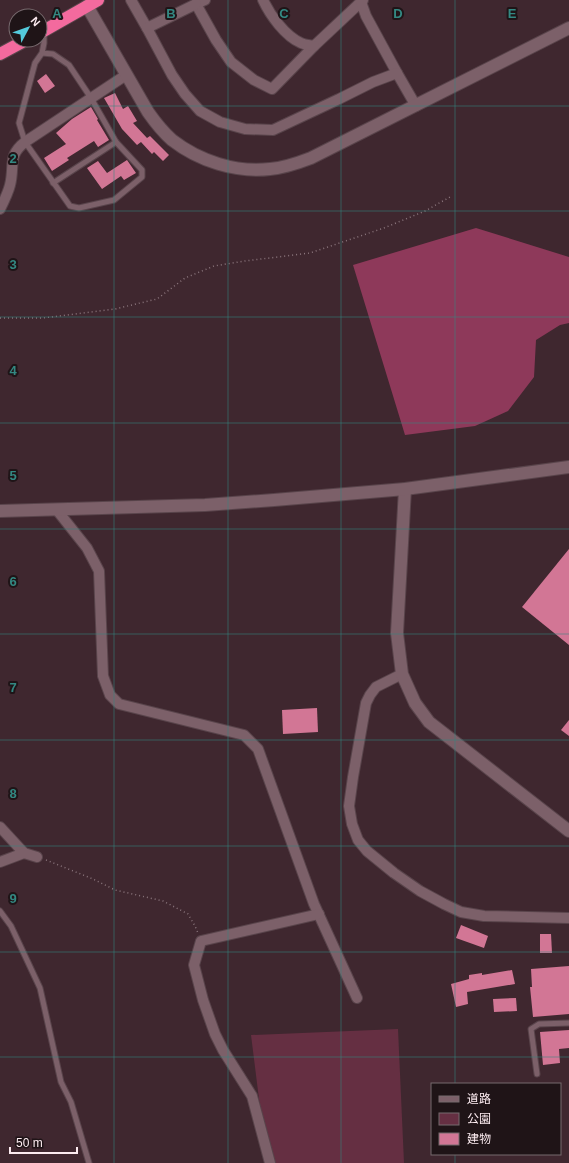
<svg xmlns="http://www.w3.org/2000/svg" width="569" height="1163" font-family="Helvetica,'Noto Sans JP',sans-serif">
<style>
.green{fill:#652f42}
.forest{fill:#8e395a}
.building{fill:#d27695}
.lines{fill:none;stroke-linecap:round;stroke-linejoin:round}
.lane-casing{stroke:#59444b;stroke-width:7}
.street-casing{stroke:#59444b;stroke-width:12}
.secondary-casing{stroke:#59444b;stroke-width:14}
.highway-casing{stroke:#59444b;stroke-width:14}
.path{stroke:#8b767d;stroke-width:1.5;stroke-dasharray:1 3;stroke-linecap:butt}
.lane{stroke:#7c6069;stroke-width:5}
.street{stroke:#7c6069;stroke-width:10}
.secondary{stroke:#7c6069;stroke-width:12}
.highway{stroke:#f36a9e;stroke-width:12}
.grid{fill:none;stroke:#338882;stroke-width:1;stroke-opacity:0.55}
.grid-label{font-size:13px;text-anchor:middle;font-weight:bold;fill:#338882;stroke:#1f1417;stroke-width:4;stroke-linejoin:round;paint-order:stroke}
</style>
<rect width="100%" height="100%" fill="#3f272f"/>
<polygon class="green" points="398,1029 404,1163 267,1163 251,1035"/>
<polygon class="forest" points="476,228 569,257 569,323 560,325 536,340 534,377 508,411 475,426 405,435 353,265"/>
<g class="building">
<polygon points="46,74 55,86 45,93 37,81"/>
<polygon points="115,93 123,109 128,106 137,121 133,123 147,138 150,136 169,155 163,161 154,152 152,154 141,142 137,145 122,129 104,98"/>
<polygon points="91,107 98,119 97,120 109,140 98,147 94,141 67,158 69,160 52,171 44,158 66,144 56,133 72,119"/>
<polygon points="127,160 136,173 124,180 121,176 102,189 87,168 98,161 107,173"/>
<polygon points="569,549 569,645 522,607"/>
<polygon points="317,708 318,732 283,734 282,710"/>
<polygon points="569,720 569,736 561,730"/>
<polygon points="461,925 488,936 484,948 456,938"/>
<polygon points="540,934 551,934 552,953 540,953"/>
<polygon points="569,966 569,1014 533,1017 530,987 532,987 531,969"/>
<polygon points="512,970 515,984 467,992 468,1004 456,1007 451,984 469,979 469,975 482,973 482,975"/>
<polygon points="516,998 517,1011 494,1012 493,999"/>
<polygon points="569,1030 569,1048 559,1049 560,1063 543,1065 540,1032"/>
</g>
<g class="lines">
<g class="lane-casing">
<g id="lane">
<polyline points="42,53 53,54 69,65 91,98 116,142 142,170 142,177 114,200 79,208 70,206 25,142 19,123 35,63 42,53 44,43 44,31"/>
<polyline points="53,183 116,142"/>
<polyline points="0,911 11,926 40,988 61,1082 71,1102 89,1163"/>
<polyline points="537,1074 531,1029 539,1024 569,1023"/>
</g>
</g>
<g class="street-casing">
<g id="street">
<polyline points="131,0 147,28"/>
<polyline points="205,0 196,4 216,40 231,62 254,80 272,89 314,46 363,0"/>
<path d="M263,0C270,15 285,36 301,43C305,45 310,45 314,46"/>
<polyline points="361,2 366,16 397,73"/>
<polyline points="196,4 147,28 172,75 185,94 200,111 220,122 245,129 273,130 339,99 373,82 397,73 416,106"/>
<path d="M0,209C4,201 8,193 10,185C15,166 7,156 25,142L126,75"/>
<polyline points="56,509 87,548 99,571 103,676 110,695 119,704 244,735 258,749 314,904 357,998"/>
<polyline points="402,674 376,687 370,695 366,703 353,777 349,806 352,824 358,840 367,851 394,873 420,891 444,904 461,912 484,916 569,918"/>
<polyline points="0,827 24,853"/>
<polyline points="0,862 24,853 37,857"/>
<polyline points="270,1163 252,1096 223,1050 215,1034 203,1000 194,965 201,941 319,914"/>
</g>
</g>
<g class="secondary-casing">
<g id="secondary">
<path d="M87,6L148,112C155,122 163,132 172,140C199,161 236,173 270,169C284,168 298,163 311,158L569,28"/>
<polyline points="405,489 397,633 402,674 415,703 429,722 569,831"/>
<polyline points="0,511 205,505 274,500 405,489 569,467"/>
</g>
</g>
<g class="highway-casing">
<g id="highway">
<polyline points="40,33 98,0"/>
<polyline points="0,54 26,40"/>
</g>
</g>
<g class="path">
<polyline points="0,318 43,318 115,309 157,299 185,278 214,266 245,261 310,253 384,228 425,211 450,197"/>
<polyline points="46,860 93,879 115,890 163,901 188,914 195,926 198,933"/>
</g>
<use href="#lane" class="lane"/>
<use href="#street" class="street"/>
<use href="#secondary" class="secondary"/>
<use href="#highway" class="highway"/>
</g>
<path class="grid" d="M114,0V1163M228,0V1163M341,0V1163M455,0V1084M0,106H569M0,211H569M0,317H569M0,423H569M0,529H569M0,634H569M0,740H569M0,846H569M0,952H569M0,1057H569M455,1154V1163"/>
<g class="grid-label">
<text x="57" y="18">A</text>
<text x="171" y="18">B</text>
<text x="284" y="18">C</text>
<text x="398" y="18">D</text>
<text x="512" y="18">E</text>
<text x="13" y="163">2</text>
<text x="13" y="269">3</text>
<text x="13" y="375">4</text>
<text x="13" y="480">5</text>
<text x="13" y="586">6</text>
<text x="13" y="692">7</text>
<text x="13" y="798">8</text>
<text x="13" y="903">9</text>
</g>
<rect x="431" y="1083" width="130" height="72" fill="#1f1417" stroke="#776a6e"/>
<rect x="439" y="1096" width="20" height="6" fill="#7c6069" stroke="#776a6e"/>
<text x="467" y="1103" font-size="12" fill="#fcebf0">道路</text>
<rect x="439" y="1113" width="20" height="12" fill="#652f42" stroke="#776a6e"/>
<text x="467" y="1123" font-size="12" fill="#fcebf0">公園</text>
<rect x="439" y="1133" width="20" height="12" fill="#d27695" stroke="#776a6e"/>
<text x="467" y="1143" font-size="12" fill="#fcebf0">建物</text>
<g transform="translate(28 28) rotate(49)"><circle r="19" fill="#1f1417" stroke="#776a6e"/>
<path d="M0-3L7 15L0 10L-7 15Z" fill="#54cadc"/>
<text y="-6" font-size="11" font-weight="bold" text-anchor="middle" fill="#fcebf0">N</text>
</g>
<path d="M10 1147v6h67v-6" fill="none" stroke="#fcebf0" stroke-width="2"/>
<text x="16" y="1147" font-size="12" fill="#fcebf0" stroke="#1f1417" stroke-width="3" paint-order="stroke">50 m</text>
</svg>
